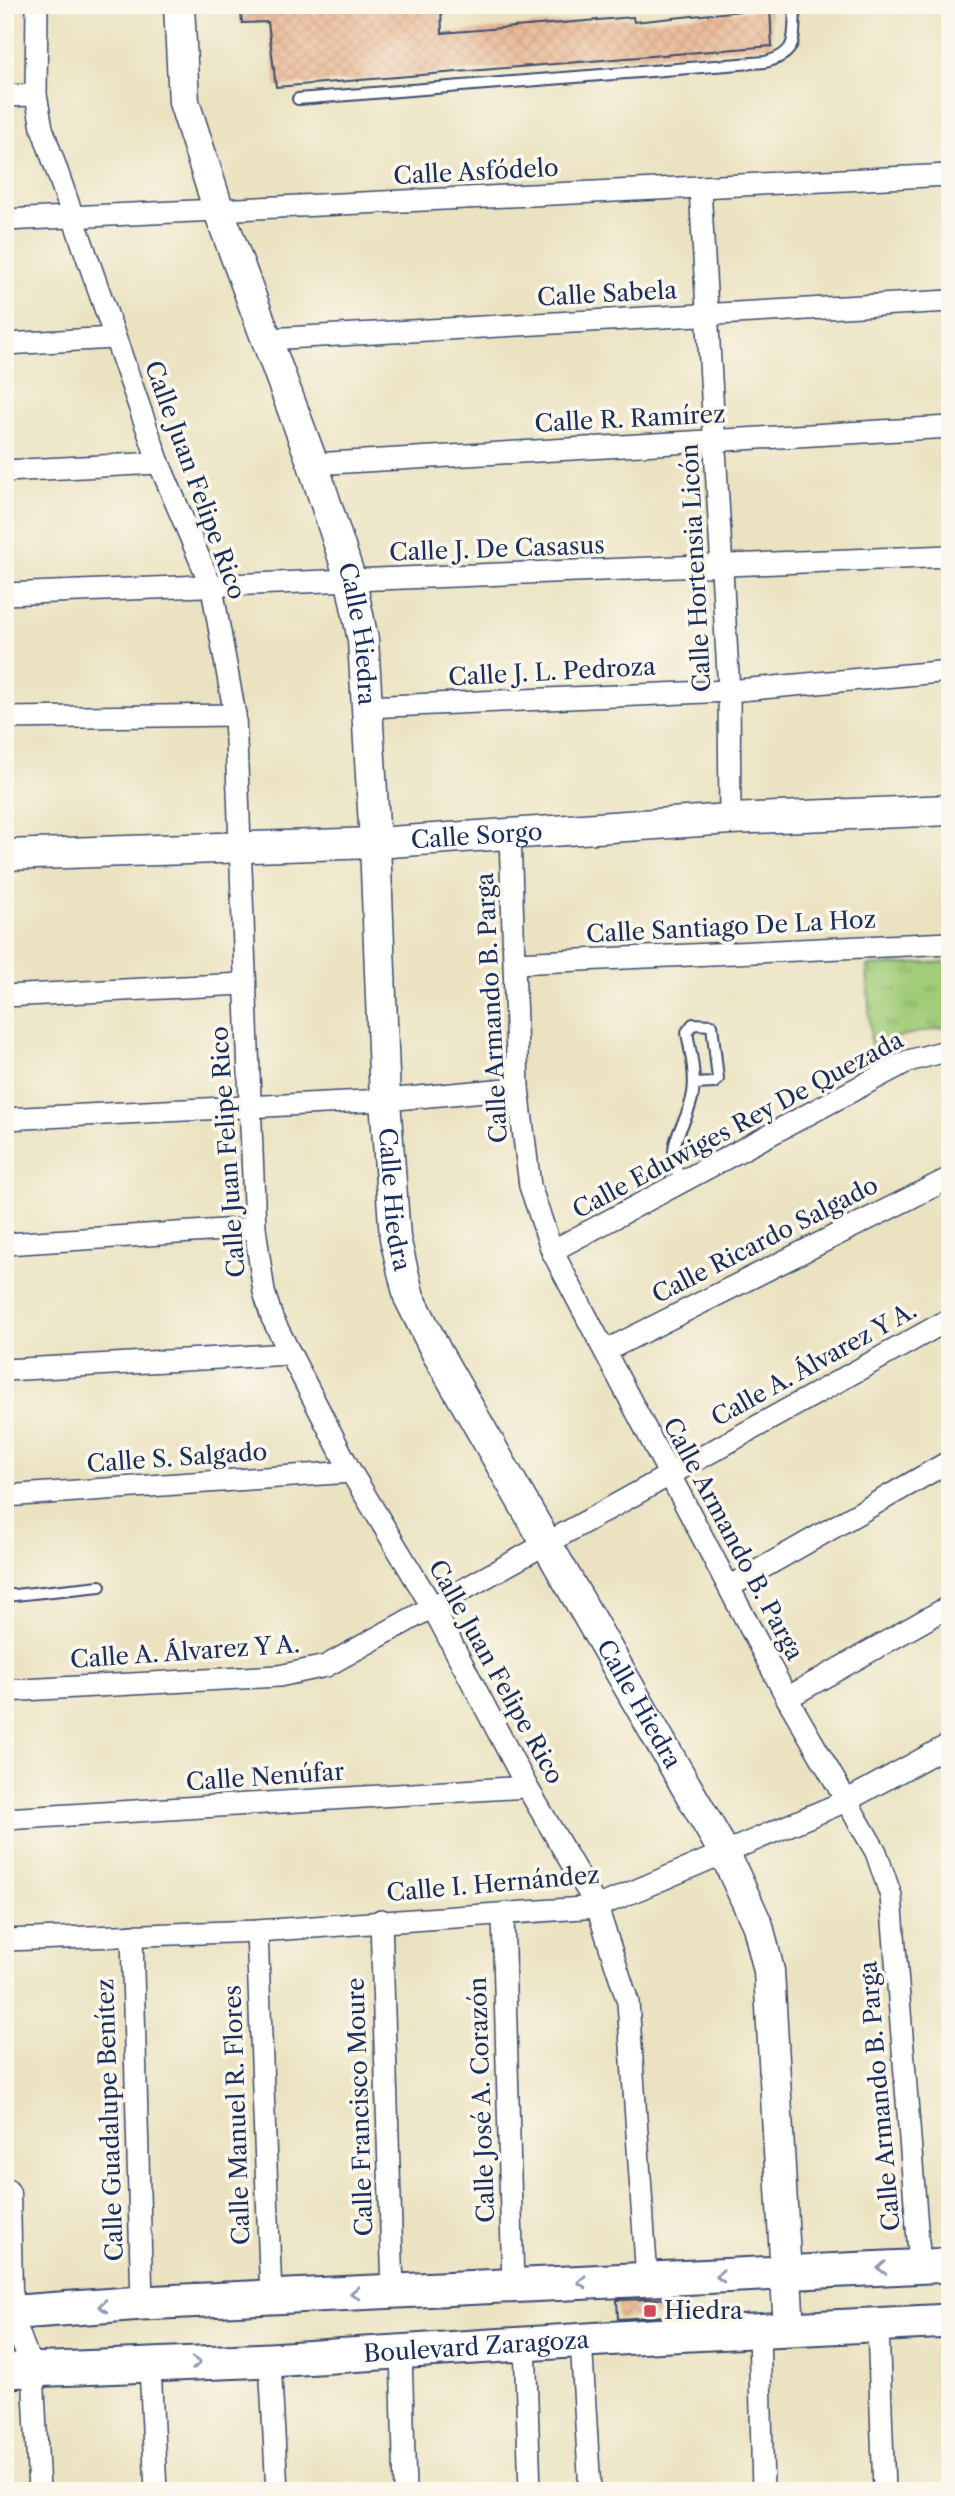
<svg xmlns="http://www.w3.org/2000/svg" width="955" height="2496" font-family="'Libre Caslon Text',serif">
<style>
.park{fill:url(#park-tufts);stroke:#5e7e6b;stroke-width:2}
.building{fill:url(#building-cross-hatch)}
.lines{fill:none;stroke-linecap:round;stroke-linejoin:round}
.lane-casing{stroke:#3a4a6d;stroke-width:14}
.street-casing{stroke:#3a4a6d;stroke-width:24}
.secondary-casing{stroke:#3a4a6d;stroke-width:33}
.primary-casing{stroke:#3a4a6d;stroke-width:37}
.lane{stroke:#fff;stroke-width:10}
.street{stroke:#fff;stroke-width:21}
.secondary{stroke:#fff;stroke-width:30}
.primary{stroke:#fff;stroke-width:33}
.oneway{stroke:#8d97ae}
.poi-dot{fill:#d1495b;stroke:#fbf7ec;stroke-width:2.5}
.labels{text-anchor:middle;stroke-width:7;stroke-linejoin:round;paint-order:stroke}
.street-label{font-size:24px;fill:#1b2f5e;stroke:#fbf7ec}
.poi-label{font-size:24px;fill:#1b2f5e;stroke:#fbf7ec;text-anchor:start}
</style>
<defs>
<pattern id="park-tufts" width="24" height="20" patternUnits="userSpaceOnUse" patternTransform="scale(1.75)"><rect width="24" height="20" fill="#a2cc78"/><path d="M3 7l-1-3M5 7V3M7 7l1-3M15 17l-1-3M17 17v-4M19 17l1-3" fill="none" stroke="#83a666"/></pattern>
<pattern id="building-cross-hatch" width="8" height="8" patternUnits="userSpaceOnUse" patternTransform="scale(1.75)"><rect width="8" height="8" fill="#e9b58f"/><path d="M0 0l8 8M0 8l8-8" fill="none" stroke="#c79c7e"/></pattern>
</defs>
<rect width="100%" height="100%" fill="#fbf7ec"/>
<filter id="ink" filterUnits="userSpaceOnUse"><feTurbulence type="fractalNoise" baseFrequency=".0143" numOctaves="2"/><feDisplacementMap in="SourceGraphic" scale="14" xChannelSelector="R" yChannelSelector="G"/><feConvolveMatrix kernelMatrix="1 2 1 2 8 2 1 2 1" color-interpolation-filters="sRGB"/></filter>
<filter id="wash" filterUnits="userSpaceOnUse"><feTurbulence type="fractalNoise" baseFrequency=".00686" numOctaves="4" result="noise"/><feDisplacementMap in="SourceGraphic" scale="28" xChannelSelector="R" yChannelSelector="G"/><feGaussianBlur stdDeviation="1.57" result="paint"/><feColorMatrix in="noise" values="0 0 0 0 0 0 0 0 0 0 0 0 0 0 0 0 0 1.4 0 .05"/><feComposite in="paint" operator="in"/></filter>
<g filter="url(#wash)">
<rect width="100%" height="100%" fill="#eae2c0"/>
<polygon class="park" points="950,962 950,1026 901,1036 871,1049 867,966"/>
<g id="blocks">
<g class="building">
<polygon points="240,5 441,5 442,33 633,17 634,22 770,8 772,46 276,87 268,22 242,23"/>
<polygon points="682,2298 682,2315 618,2319 617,2300"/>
</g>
</g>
</g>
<g filter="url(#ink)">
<use href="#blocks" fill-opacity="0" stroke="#3a4a6d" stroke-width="2"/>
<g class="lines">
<g class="lane-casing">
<g id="lane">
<path d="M298,99L765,62C800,54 793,36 795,5"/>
<path d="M681,1183C662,1136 687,1132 693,1093C696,1073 690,1051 687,1032L693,1024L712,1025L718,1079L714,1083L694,1084"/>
<polyline points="5,1596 100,1586"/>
</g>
</g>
<g class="street-casing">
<g id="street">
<polyline points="37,5 36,95 42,128 159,463 212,588 235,715 255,1228 264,1292 272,1318 351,1472 433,1608 527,1787 597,1907 628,2002 647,2279"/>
<polyline points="5,96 36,95"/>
<polyline points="700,188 729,691 730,819"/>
<polyline points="5,220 950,175"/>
<polyline points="267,339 950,301"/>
<polyline points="5,344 114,338"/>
<polyline points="313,464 950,427"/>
<polyline points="5,471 159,463"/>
<polyline points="5,594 950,556"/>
<polyline points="366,707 729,691 950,671"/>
<polyline points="5,718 235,715"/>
<polyline points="510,834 518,1088 530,1186 552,1251 787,1698 876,1852 891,1896 920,2266"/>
<polyline points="515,963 950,943"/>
<polyline points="5,996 243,984"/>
<polyline points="5,1119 385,1100 518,1088"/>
<polyline points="5,1244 255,1228"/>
<polyline points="552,1251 908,1061 950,1050"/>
<polyline points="605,1351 950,1178"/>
<polyline points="5,1370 290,1354"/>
<polyline points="5,1496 351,1472"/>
<polyline points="729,1587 950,1461"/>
<polyline points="5,1691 279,1676 326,1666 950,1319"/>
<polyline points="787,1698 950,1606"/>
<polyline points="5,1819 527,1787"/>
<polyline points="503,1914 513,2286"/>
<polyline points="381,1920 393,2291"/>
<polyline points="257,1931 271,2297"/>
<polyline points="132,1935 142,2303"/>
<polyline points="5,1940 257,1931 597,1907 846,1801 950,1744"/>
<polyline points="11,2313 33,2371 39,2491"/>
<polyline points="878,2327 884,2491"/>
<polyline points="759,2331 763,2491"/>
<polyline points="581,2340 590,2491"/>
<polyline points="525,2343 530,2491"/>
<polyline points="401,2352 405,2491"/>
<polyline points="270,2360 277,2491"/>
<polyline points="150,2366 156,2491"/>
</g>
</g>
<g class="secondary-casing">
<g id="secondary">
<path id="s1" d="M179,5L184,102L219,211L313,464L351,581L363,640L375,843L385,1100L395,1238L409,1297L437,1353L725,1854L758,1926L769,1971L789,2330"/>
<path id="s2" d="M5,855L375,843L730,819L950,810"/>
<polyline points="5,2194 7,2291 11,2313 5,2323"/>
</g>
</g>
<g class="primary-casing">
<g id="primary">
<polyline points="5,2313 142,2303 950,2265"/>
<path id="s3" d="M5,2371L270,2360L650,2336L950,2321"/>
</g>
</g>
<use href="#lane" class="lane"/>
<use href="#street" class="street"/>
<use href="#secondary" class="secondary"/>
<use href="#primary" class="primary"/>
</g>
<defs><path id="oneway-chevron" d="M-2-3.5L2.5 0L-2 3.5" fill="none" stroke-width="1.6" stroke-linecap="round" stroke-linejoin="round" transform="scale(1.75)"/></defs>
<g class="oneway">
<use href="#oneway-chevron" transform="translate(882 2268) rotate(177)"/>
<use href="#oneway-chevron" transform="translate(720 2276) rotate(178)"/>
<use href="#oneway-chevron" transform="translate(582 2282) rotate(177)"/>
<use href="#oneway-chevron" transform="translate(355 2293) rotate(177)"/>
<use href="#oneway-chevron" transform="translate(103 2306) rotate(176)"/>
<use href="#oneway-chevron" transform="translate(196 2363) rotate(-3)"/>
</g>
</g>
<rect class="poi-dot" x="643" y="2304" width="14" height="14" rx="3.5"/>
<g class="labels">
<g class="street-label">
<text transform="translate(476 172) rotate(-3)" y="8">Calle Asfódelo</text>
<text transform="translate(607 294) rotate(-3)" y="8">Calle Sabela</text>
<text transform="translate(630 419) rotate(-3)" y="8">Calle R. Ramírez</text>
<text transform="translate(195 480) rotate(70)" y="8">Calle Juan Felipe Rico</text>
<text transform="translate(497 549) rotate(-2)" y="8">Calle J. De Casasus</text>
<text transform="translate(696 568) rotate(-93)" y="8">Calle Hortensia Licón</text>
<text dy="8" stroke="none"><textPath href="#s1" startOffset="658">Calle Hiedra</textPath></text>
<text transform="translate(552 672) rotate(-3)" y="8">Calle J. L. Pedroza</text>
<text dy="8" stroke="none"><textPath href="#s2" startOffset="472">Calle Sorgo</textPath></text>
<text transform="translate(731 927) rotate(-3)" y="8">Calle Santiago De La Hoz</text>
<text transform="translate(492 1008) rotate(-93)" y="8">Calle Armando B. Parga</text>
<text transform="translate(738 1125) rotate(-28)" y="8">Calle Eduwiges Rey De Quezada</text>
<text transform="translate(228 1152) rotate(-94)" y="8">Calle Juan Felipe Rico</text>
<text dy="8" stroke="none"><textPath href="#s1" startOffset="1225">Calle Hiedra</textPath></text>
<text transform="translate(765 1240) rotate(-27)" y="8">Calle Ricardo Salgado</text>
<text transform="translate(814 1364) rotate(-29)" y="8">Calle A. Álvarez Y A.</text>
<text transform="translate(177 1458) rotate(-4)" y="8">Calle S. Salgado</text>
<text transform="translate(733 1539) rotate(62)" y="8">Calle Armando B. Parga</text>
<text transform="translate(185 1652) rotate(-4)" y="8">Calle A. Álvarez Y A.</text>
<text transform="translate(496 1672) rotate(61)" y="8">Calle Juan Felipe Rico</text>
<text dy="8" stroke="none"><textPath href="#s1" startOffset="1792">Calle Hiedra</textPath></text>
<text transform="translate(265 1777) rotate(-4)" y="8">Calle Nenúfar</text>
<text transform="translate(493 1884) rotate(-5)" y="8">Calle I. Hernández</text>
<text transform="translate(880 2096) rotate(-95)" y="8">Calle Armando B. Parga</text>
<text transform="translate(482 2100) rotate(-92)" y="8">Calle José A. Corazón</text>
<text transform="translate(360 2107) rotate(-92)" y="8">Calle Francisco Moure</text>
<text transform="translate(237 2115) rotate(-92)" y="8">Calle Manuel R. Flores</text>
<text transform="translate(110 2120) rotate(-92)" y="8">Calle Guadalupe Benítez</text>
<text dy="8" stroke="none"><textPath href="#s3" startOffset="472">Boulevard Zaragoza</textPath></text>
</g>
<g class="poi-label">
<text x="664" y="2319">Hiedra</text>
</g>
</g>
<rect width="955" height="2496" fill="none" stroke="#fbf7ec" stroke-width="28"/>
</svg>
